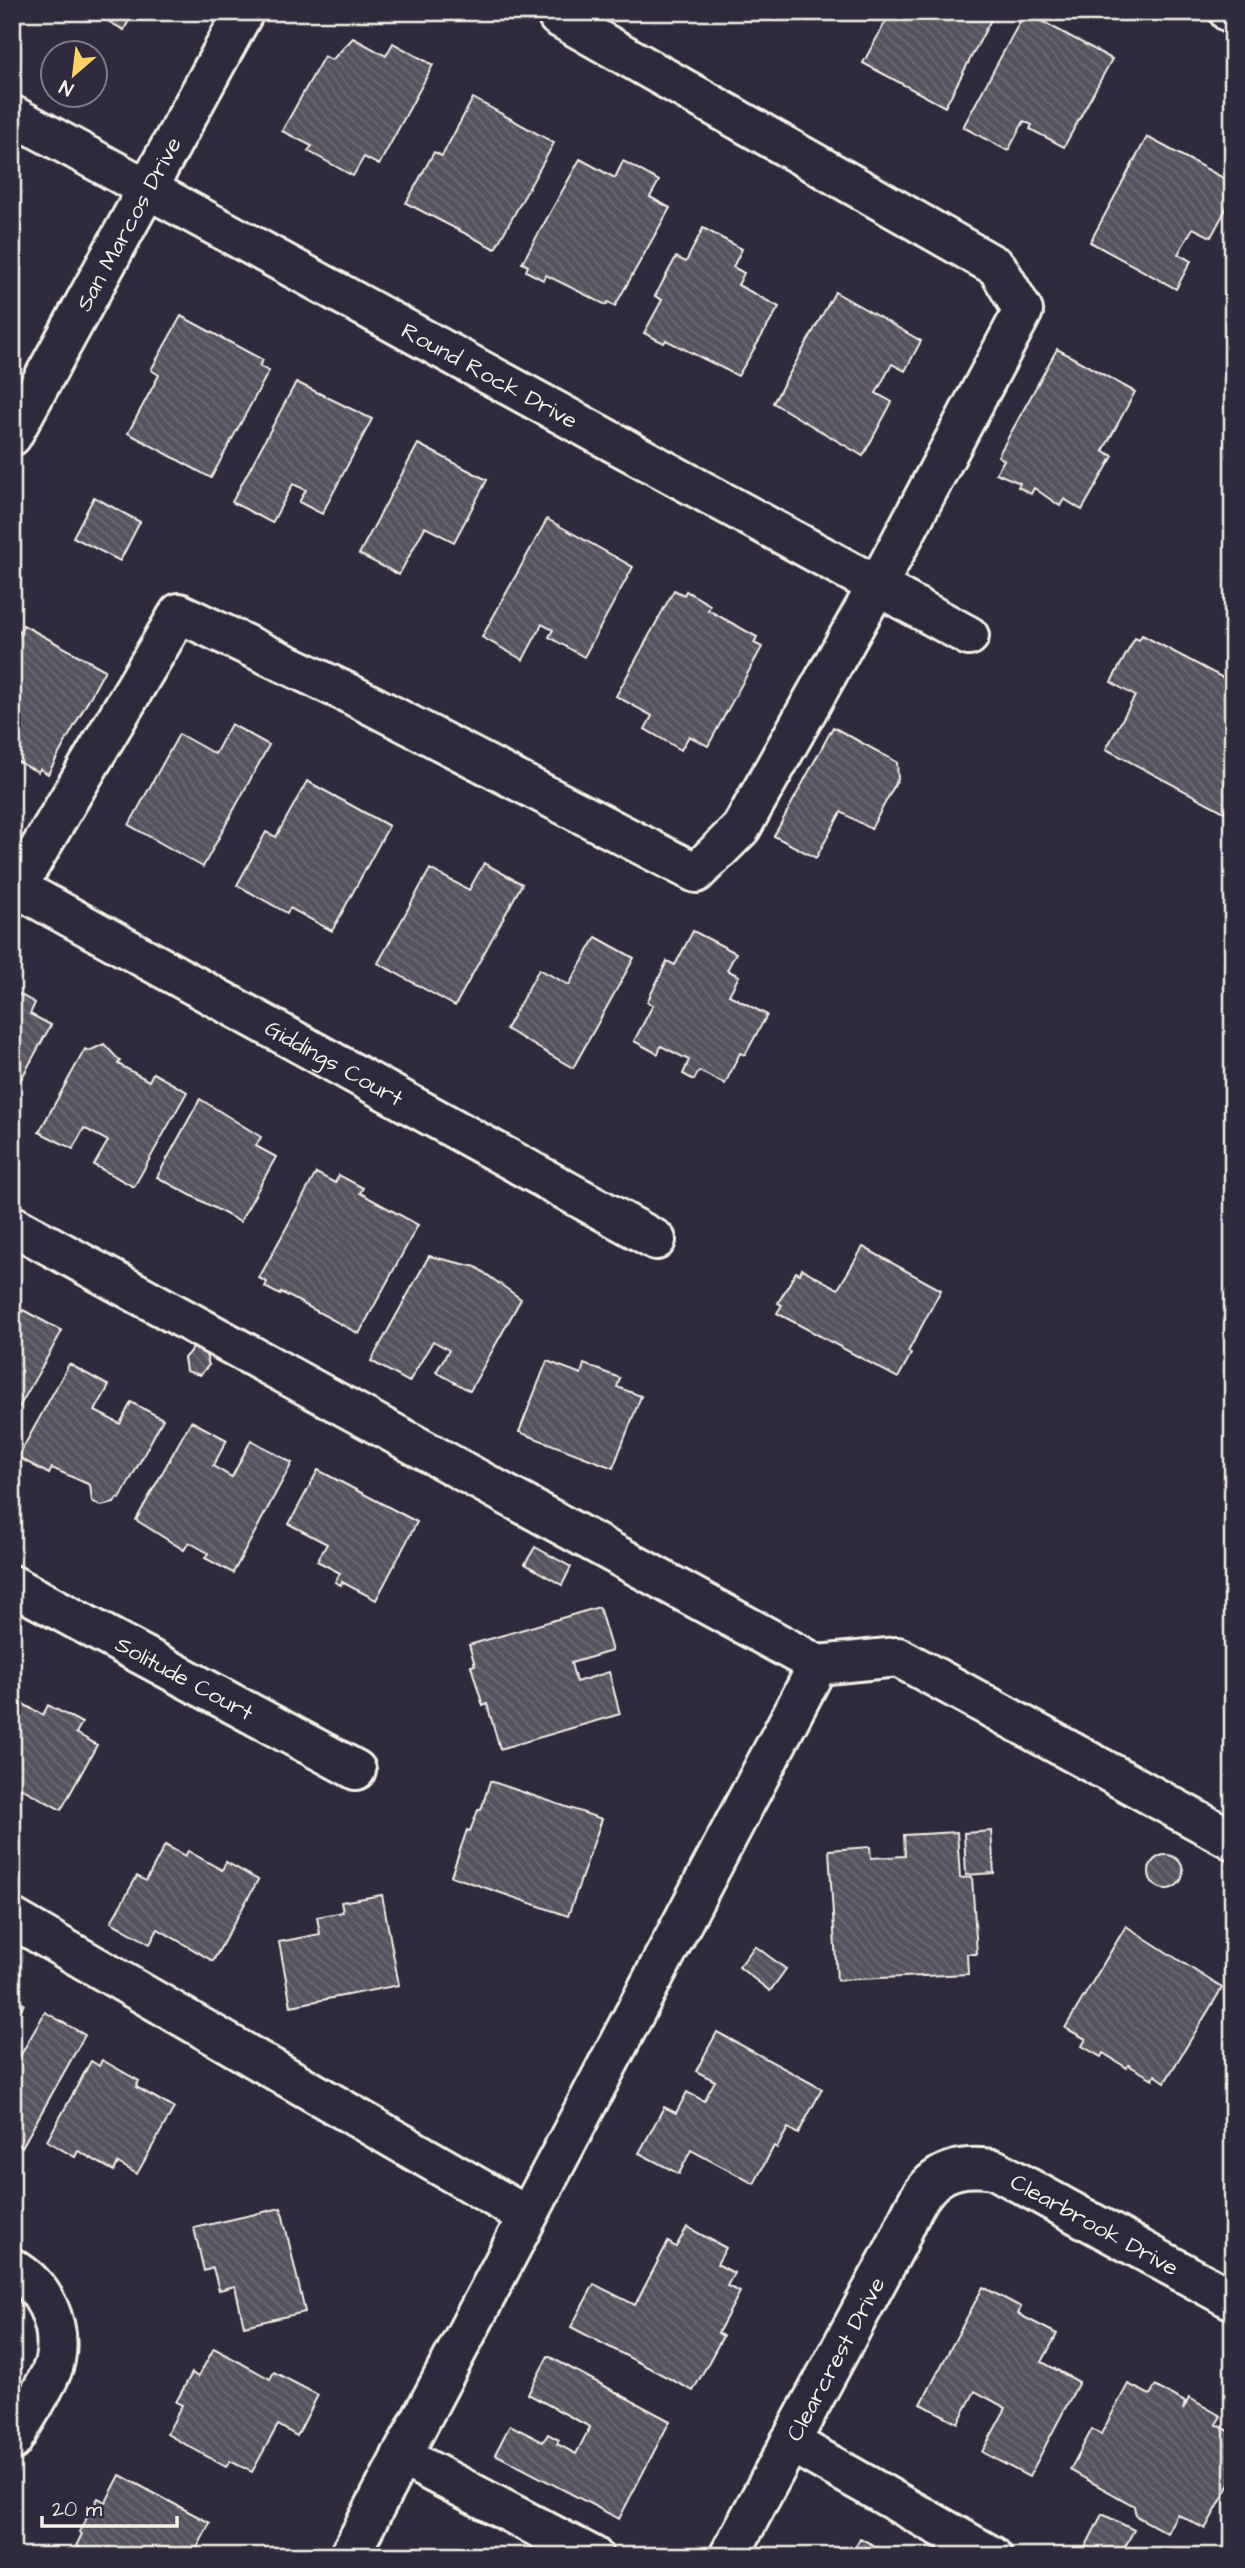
<svg xmlns="http://www.w3.org/2000/svg" width="1245" height="2568" font-family="'Architects Daughter',sans-serif">
<style>
.building{fill:url(#building-back-hatch);stroke:#f4f1e8;stroke-width:2}
.lines{fill:none;stroke-linecap:round;stroke-linejoin:round}
.minor-casing{stroke:#f4f1e8;stroke-width:44}
.minor{stroke:#2f2a3d;stroke-width:38}
.labels{text-anchor:middle;stroke-width:7;stroke-linejoin:round;paint-order:stroke}
.street-label{font-size:23px;fill:#f4f1e8;stroke:#2f2a3d}
</style>
<defs>
<pattern id="building-back-hatch" width="6" height="6" patternUnits="userSpaceOnUse" patternTransform="scale(1.75)"><rect width="6" height="6" fill="#56525f"/><path d="M-1 5l2 2M0 0l6 6M5-1l2 2" fill="none" stroke="#6f6b76"/></pattern>
</defs>
<rect width="100%" height="100%" fill="#2f2a3d"/>
<filter id="ink" filterUnits="userSpaceOnUse"><feTurbulence type="fractalNoise" baseFrequency=".0143" numOctaves="2"/><feDisplacementMap in="SourceGraphic" scale="14" xChannelSelector="R" yChannelSelector="G"/><feConvolveMatrix kernelMatrix="1 2 1 2 8 2 1 2 1" color-interpolation-filters="sRGB"/></filter>
<g filter="url(#ink)">
<g class="building">
<polygon points="92,12 133,12 124,30"/>
<polygon points="891,12 995,12 945,107 863,63"/>
<polygon points="1025,12 1112,59 1064,147 1030,129 1032,125 1024,121 1008,151 963,127"/>
<polygon points="353,38 386,56 393,43 433,65 379,165 364,157 353,176 308,151 312,146 282,131 324,56 332,60"/>
<polygon points="473,98 554,143 495,249 406,203 434,152 442,156"/>
<polygon points="1147,137 1233,183 1233,196 1211,237 1193,228 1178,254 1191,261 1176,289 1090,242"/>
<polygon points="580,159 615,178 623,161 659,181 650,197 670,208 615,306 608,302 606,305 546,275 543,280 526,271 528,266 522,263"/>
<polygon points="703,228 742,249 733,267 744,273 738,285 779,307 738,376 666,340 664,343 644,333 662,300 655,296 676,257 686,262"/>
<polygon points="835,292 921,341 905,371 892,364 876,393 892,402 863,456 773,403"/>
<polygon points="181,316 263,360 259,366 269,371 211,478 128,433 159,375 151,370"/>
<polygon points="1057,349 1135,392 1103,451 1113,456 1082,510 1064,499 1060,506 1034,488 1031,494 1018,487 1020,483 996,473 1004,460 998,456"/>
<polygon points="296,382 372,419 322,514 299,502 306,490 293,484 272,523 232,502"/>
<polygon points="418,444 487,480 454,542 425,527 399,575 359,554"/>
<polygon points="94,497 140,522 120,561 73,537"/>
<polygon points="547,519 633,567 584,657 549,637 553,630 542,624 523,660 482,637"/>
<polygon points="674,590 684,595 686,591 710,605 708,610 757,637 754,643 762,647 708,746 689,736 681,750 645,729 652,716 616,696"/>
<polygon points="23,625 105,670 48,774 40,769 38,772 12,759 12,645"/>
<polygon points="1142,635 1233,683 1233,795 1224,812 1106,749 1135,696 1111,682 1135,638 1139,640"/>
<polygon points="231,724 269,745 203,867 129,825 179,734 215,754"/>
<polygon points="833,727 897,762 898,779 871,829 841,812 816,858 774,836"/>
<polygon points="307,781 389,826 332,931 290,908 287,913 237,885 266,832 276,837"/>
<polygon points="484,863 522,884 455,1006 378,963 430,869 469,890"/>
<polygon points="693,931 736,953 727,970 739,976 729,995 767,1015 745,1055 740,1053 725,1084 699,1071 694,1080 683,1074 689,1060 661,1046 658,1054 634,1041 653,1005 647,1002 667,961 675,965"/>
<polygon points="596,937 634,958 573,1068 506,1029 539,969 569,985"/>
<polygon points="12,990 35,1003 30,1014 51,1025 14,1092"/>
<polygon points="104,1044 120,1061 118,1064 149,1081 153,1073 187,1092 134,1187 94,1165 108,1141 84,1128 73,1149 39,1132 85,1049 89,1051"/>
<polygon points="200,1099 261,1137 256,1146 276,1157 240,1222 157,1177"/>
<polygon points="316,1173 335,1183 339,1175 363,1188 360,1193 418,1225 359,1334 281,1292 280,1295 265,1287 267,1282 259,1278"/>
<polygon points="863,1247 941,1290 908,1352 911,1354 898,1378 777,1313 782,1305 778,1303 796,1272 800,1274 802,1269 838,1289"/>
<polygon points="429,1256 476,1267 521,1299 470,1391 436,1372 449,1350 433,1341 409,1382 371,1361"/>
<polygon points="23,1310 62,1331 12,1420 12,1329"/>
<polygon points="193,1348 205,1352 209,1365 200,1375 186,1371 184,1358"/>
<polygon points="547,1361 581,1374 584,1364 620,1378 617,1387 641,1396 613,1468 519,1432"/>
<polygon points="69,1364 109,1386 95,1411 120,1424 131,1402 163,1419 120,1499 117,1498 114,1503 101,1506 92,1501 90,1485 52,1468 49,1474 18,1457"/>
<polygon points="191,1421 227,1440 213,1466 232,1477 251,1440 292,1463 233,1573 205,1558 208,1553 189,1542 184,1550 136,1520"/>
<polygon points="318,1470 417,1522 376,1600 342,1582 341,1585 335,1582 340,1573 317,1561 327,1544 289,1524"/>
<polygon points="535,1547 571,1567 562,1585 525,1564"/>
<polygon points="599,1607 612,1651 571,1663 576,1682 609,1672 620,1714 500,1749 487,1704 483,1706 471,1666 475,1665 469,1645"/>
<polygon points="12,1698 43,1715 48,1705 82,1723 76,1733 97,1745 61,1810 12,1783"/>
<polygon points="490,1781 602,1819 568,1916 451,1876 467,1830 470,1831 478,1810 481,1810"/>
<polygon points="991,1831 994,1873 966,1875 964,1833"/>
<polygon points="957,1832 960,1878 972,1877 977,1954 967,1954 968,1974 837,1980 829,1850 870,1847 871,1858 905,1856 904,1835"/>
<polygon points="165,1845 185,1856 188,1851 222,1870 226,1862 258,1880 213,1961 158,1929 150,1944 111,1922 137,1876 146,1881"/>
<circle cx="1166" cy="1872" r="17"/>
<polygon points="382,1895 399,1985 291,2006 279,1942 320,1934 317,1917 343,1912 341,1902"/>
<polygon points="1126,1926 1222,1988 1165,2082 1155,2075 1153,2079 1128,2065 1127,2068 1103,2053 1101,2057 1082,2046 1086,2039 1065,2028"/>
<polygon points="755,1946 786,1969 770,1991 739,1967"/>
<polygon points="12,1997 24,2004 12,2025"/>
<polygon points="45,2012 85,2035 22,2147 12,2141 12,2053 19,2058"/>
<polygon points="717,2032 822,2089 798,2134 788,2128 777,2148 774,2146 754,2184 691,2150 679,2174 639,2153 664,2107 676,2113 687,2092 704,2101 715,2081 696,2071"/>
<polygon points="102,2060 139,2081 136,2087 174,2108 137,2174 118,2163 114,2171 78,2151 75,2157 47,2141 91,2061 99,2066"/>
<polygon points="281,2208 305,2312 244,2326 235,2286 219,2290 213,2268 204,2271 194,2228"/>
<polygon points="687,2227 726,2248 717,2264 734,2273 727,2286 740,2292 718,2333 723,2336 693,2391 571,2327 594,2284 635,2305 668,2242 676,2247"/>
<polygon points="983,2287 1021,2307 1018,2314 1057,2334 1042,2362 1079,2382 1029,2477 982,2452 1006,2408 975,2391 958,2423 921,2404"/>
<polygon points="214,2348 270,2379 274,2372 318,2395 297,2436 278,2425 252,2472 230,2461 226,2467 167,2434 182,2405 176,2402 192,2373 198,2377"/>
<polygon points="548,2356 670,2421 619,2519 495,2454 510,2425 543,2442 548,2434 559,2440 557,2444 576,2454 590,2427 528,2394"/>
<polygon points="1128,2384 1150,2395 1155,2386 1185,2402 1183,2410 1189,2398 1221,2416 1216,2424 1233,2433 1233,2479 1205,2529 1177,2514 1167,2533 1136,2516 1134,2506 1070,2470 1092,2429 1101,2434"/>
<polygon points="120,2475 210,2523 193,2556 180,2556 165,2548 161,2556 76,2556 80,2548 76,2546 82,2534 79,2532 98,2498 106,2502"/>
<polygon points="1102,2514 1134,2530 1120,2556 1081,2556"/>
<polygon points="860,2538 893,2556 842,2556 845,2552 851,2555"/>
</g>
<g class="lines">
<g class="minor-casing">
<g id="minor">
<polyline points="1229,12 1233,15"/>
<path id="s1" d="M12,115L969,636"/>
<path id="s2" d="M12,436L244,12"/>
<path id="s3" d="M12,885L656,1240"/>
<polyline points="17,887 179,613 350,694 696,873 741,828 877,586 1023,311 997,267 558,17 557,12"/>
<polyline points="12,1225 818,1665 898,1657 1233,1840"/>
<path id="s4" d="M12,1585L356,1770"/>
<polyline points="12,1918 527,2216"/>
<path d="M12,2268C44,2285 62,2325 55,2360C52,2379 23,2421 12,2441"/>
<polyline points="790,2442 992,2556"/>
<polyline points="401,2456 593,2556"/>
<polyline points="349,2556 818,1665"/>
<path id="s5" d="M729,2556L897,2244C919,2194 931,2160 994,2169L1233,2300"/>
</g>
</g>
<use href="#minor" class="minor"/>
</g>
</g>
<g class="labels">
<g class="street-label">
<text dy="8" stroke="none"><textPath href="#s2" startOffset="242">San Marcos Drive</textPath></text>
<text dy="8" stroke="none"><textPath href="#s1" startOffset="544">Round Rock Drive</textPath></text>
<text dy="8" stroke="none"><textPath href="#s3" startOffset="368">Giddings Court</textPath></text>
<text dy="8" stroke="none"><textPath href="#s4" startOffset="196">Solitude Court</textPath></text>
<text dy="8" stroke="none"><textPath href="#s5" startOffset="606">Clearbrook Drive</textPath></text>
<text dy="8" stroke="none"><textPath href="#s5" startOffset="224">Clearcrest Drive</textPath></text>
</g>
</g>
<rect width="1245" height="2568" fill="none" stroke="#2f2a3d" stroke-width="42"/>
<rect x="21" y="21" width="1203" height="2526" fill="none" stroke="#f4f1e8" stroke-width="2.5" filter="url(#ink)"/>
<g transform="translate(74 74) rotate(208)"><circle r="33" fill="#2f2a3d" stroke="#7e7a81" stroke-width="2"/>
<path d="M0-5L12 26L0 18L-12 26Z" fill="#ffd166"/>
<text y="-10" font-size="19" font-weight="bold" text-anchor="middle" fill="#f4f1e8">N</text>
</g>
<path d="M42 2516v10h135v-10" fill="none" stroke="#f4f1e8" stroke-width="3.5"/>
<text x="52" y="2516" font-size="21" fill="#f4f1e8" stroke="#2f2a3d" stroke-width="5" paint-order="stroke">20 m</text>
</svg>
